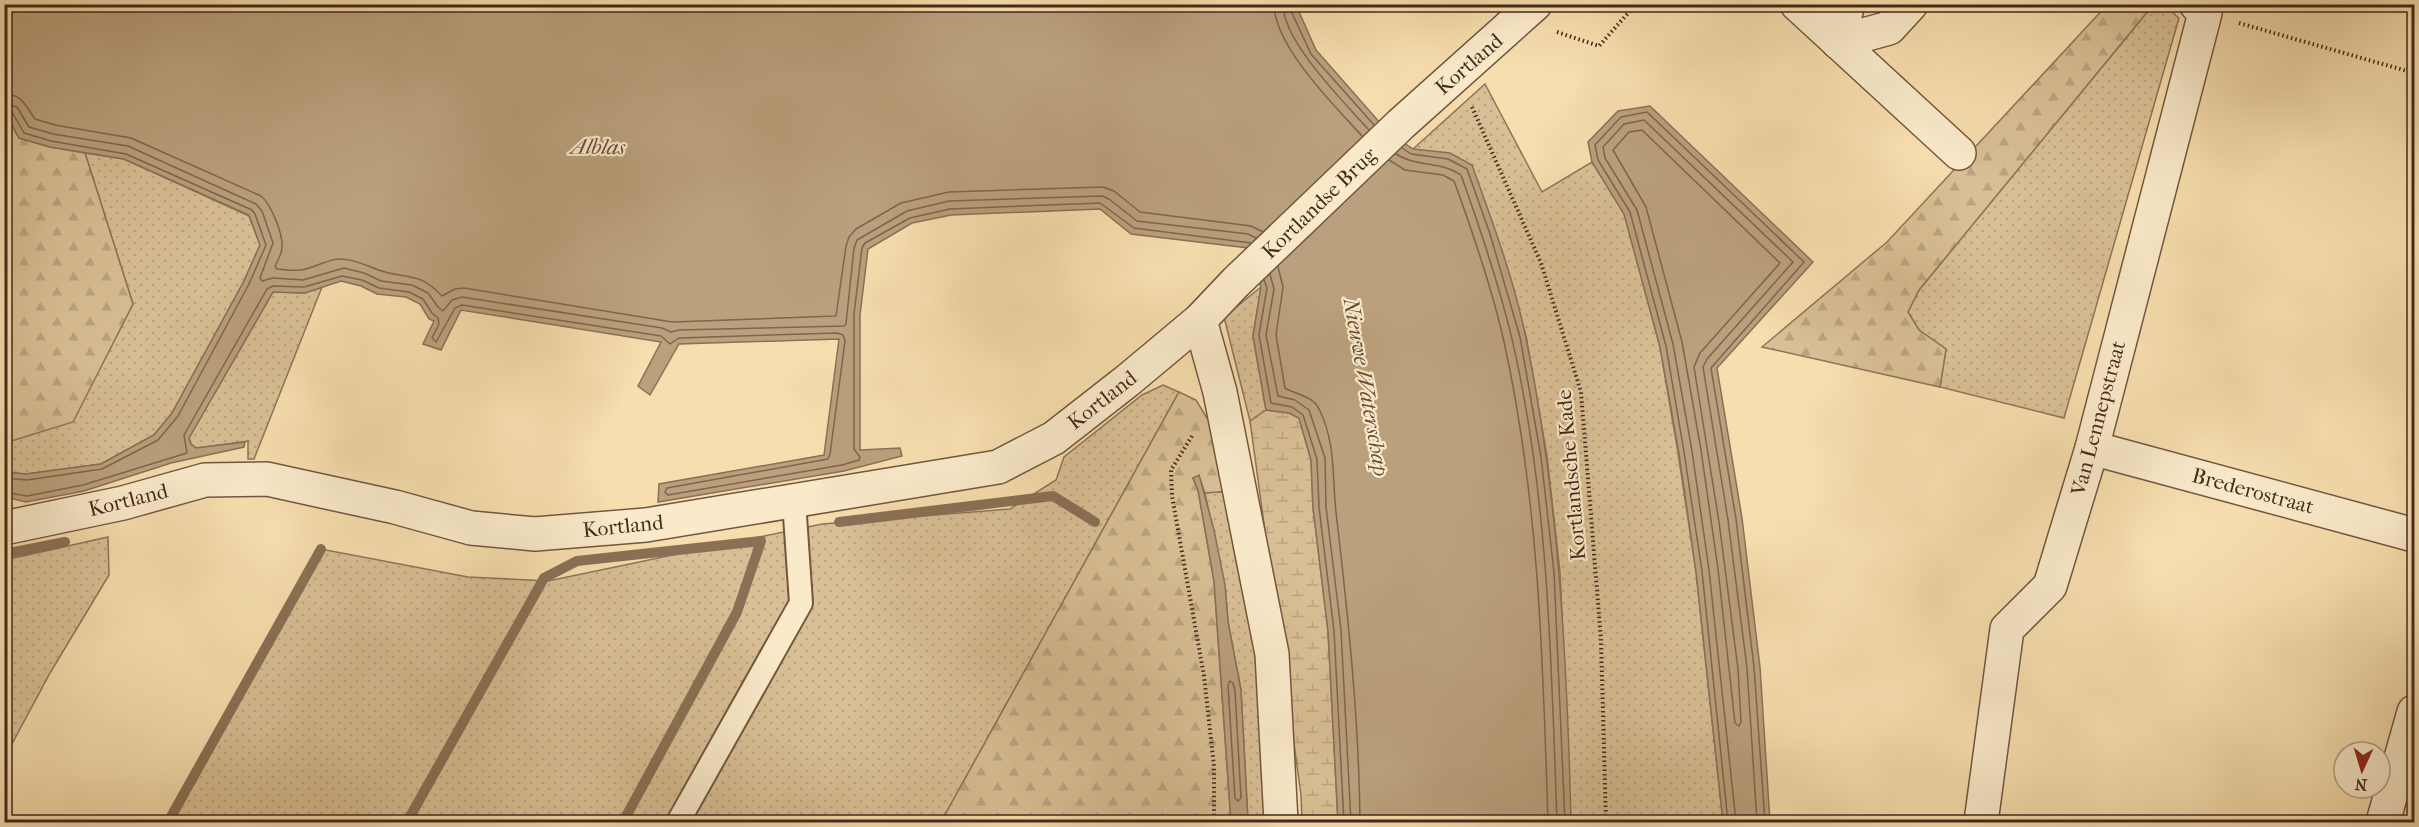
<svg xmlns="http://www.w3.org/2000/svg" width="2419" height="827" font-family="'IM FELL French Canon',serif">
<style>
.green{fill:url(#green-dots);stroke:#8f7458;stroke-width:1.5}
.forest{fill:url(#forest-firs);stroke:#8f7458;stroke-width:1.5}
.wetland{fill:url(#wetland-marsh);stroke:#8f7458;stroke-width:1.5}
.water{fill:#baa07c;stroke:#8b7056;stroke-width:1.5}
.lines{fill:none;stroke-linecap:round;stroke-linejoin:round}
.shore{stroke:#80644c;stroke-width:1.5}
.stream{stroke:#8b7056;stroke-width:10}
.service-casing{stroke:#725640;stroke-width:26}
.minor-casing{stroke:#725640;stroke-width:36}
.path{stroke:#45291c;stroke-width:4;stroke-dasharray:1.5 3;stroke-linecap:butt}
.service{stroke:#faeaca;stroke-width:22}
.minor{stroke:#faeaca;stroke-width:33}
.labels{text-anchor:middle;stroke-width:4.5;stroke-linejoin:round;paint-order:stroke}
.street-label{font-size:21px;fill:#45291c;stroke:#faeaca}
.water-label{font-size:22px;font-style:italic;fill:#684d39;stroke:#faeaca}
</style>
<defs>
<pattern id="green-dots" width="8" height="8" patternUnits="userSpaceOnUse" patternTransform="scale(1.5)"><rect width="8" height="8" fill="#d9bf95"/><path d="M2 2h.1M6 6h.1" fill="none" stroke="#bca480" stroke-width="1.8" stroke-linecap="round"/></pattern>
<pattern id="forest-firs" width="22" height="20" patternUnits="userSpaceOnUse" patternTransform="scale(1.5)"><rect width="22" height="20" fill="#d9bf95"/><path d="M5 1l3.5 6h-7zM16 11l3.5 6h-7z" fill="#bca480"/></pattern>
<pattern id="wetland-marsh" width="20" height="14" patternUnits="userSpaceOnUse" patternTransform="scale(1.5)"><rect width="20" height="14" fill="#d9bf95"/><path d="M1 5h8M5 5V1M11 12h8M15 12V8" fill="none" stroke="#bca480"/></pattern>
</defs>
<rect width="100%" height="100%" fill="#f7deae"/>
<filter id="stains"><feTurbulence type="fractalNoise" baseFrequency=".00333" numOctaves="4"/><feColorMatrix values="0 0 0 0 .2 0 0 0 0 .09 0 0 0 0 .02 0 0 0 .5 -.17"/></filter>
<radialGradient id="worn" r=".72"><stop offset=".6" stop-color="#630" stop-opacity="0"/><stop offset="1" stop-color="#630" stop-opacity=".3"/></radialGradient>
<g class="green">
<polygon points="2153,5 2164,5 2179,18 2064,418 1940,387 1946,349 1919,330 1908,312 1919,290"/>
<polygon points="1485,84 1542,192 1592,162 1624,213 1660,347 1678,453 1696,572 1723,822 1571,822 1560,572 1547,456 1526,336 1495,232 1413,149"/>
<polygon points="85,153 124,159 249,216 260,245 244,281 172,413 154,435 101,464 26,474 5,472 4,443 73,421 133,304"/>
<polygon points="322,287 254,459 248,459 248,441 196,448 191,444 189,438 273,292 305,293"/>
<polygon points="1261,287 1253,336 1266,410 1250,421 1224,317"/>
<polygon points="1163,385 1179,392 941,822 173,822 321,549 468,577 548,581 822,524 1010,509 1056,480 1064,457 1142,395"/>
<path d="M1230,491C1249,601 1265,711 1270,822H1248L1241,690L1228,622L1225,585L1205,493Z"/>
<polygon points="108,537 109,575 50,673 5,757 5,560"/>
</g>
<g class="forest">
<polygon points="2107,5 2153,5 1919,290 1908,312 1919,330 1946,349 1940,387 1762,347 1887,242"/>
<polygon points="4,112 19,138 50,147 85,153 133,304 73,422 5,443"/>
<polygon points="1179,392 1196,400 1220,439 1230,491 1205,493 1199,476 1193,478 1198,490 1214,581 1231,822 941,822"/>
</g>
<polygon class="wetland" points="1266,410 1289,413 1299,418 1311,460 1313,508 1328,631 1338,822 1302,822 1301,795 1250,421"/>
<g class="water">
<path d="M5,5H1296L1316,50L1388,132L1413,149L1450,153L1472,165C1492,221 1514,279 1526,338C1559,498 1567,660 1571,822H1338L1328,631L1313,508L1311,460L1299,418L1289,413L1266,410L1253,336L1261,287L1248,248L1131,234L1100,209L951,215L912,223L868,249L860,315V450L900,448L902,456L844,471L658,502L659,484L824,455L839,339L679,344L650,395L638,386L661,342L461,310L441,350L423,344L434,321L429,319L420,304L406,297L377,294L361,286L341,281L305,293L273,292L189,438L191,444L196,448L245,442L244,447L171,463L84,491L26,502L5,497V472L26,474L101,464L154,435L172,413L244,281L260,245L249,215L124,159L50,147L19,138L5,112Z"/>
<polygon points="1650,106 1813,262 1717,368 1742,518 1760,667 1770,822 1723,822 1696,572 1679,453 1660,347 1624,214 1592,162 1588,142 1618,111"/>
<polygon points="1199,475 1214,530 1225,585 1228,622 1241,690 1248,822 1231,822 1214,581 1198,490 1193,478"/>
</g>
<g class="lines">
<g class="shore">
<path d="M1274,4C1274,46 1335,106 1362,136"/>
<path d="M1283,4C1283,42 1344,102 1369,130"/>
<polyline points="1290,4 1291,11 1311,54 1374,125"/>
<path d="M4,94C23,94 26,107 35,119L55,125L131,138L261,196C271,204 283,234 282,247C282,254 278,260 275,266L277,269C285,270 293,271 300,270C314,269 326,259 340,259C357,259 370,268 385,272C412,279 420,273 442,296L455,289L464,288L672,322L836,316L846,246L849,237L856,229L901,203L949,192L1103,187L1114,191L1140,212L1251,226L1263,232"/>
<polyline points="4,103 17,107 29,127 53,134 128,146 256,204 262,211 273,243 260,278 262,281 273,278 303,280 344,268 364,273 381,281 412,285 428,293 438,307 443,311 452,300 462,297 662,328 671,332 679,330 844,326 846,324 854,248 857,240 907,211 949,201 1102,196 1109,199 1137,221 1248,234 1256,238"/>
<polyline points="4,110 12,112 24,133 51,141 126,154 252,210 255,214 266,245 249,284 178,416 158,440 102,469 27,480 4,478"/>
<polygon points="1642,130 1780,263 1700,353 1694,367 1719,522 1738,669 1741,722 1739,726 1735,723 1718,569 1701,450 1682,342 1646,207 1613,150 1629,132"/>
<polyline points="1402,148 1411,154 1448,159 1467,169 1490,234 1520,337 1541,457 1554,572 1565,822"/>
<path d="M1396,154C1416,167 1441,161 1461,175C1480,228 1499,284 1512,339C1549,498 1551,661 1557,822"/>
<path d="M1389,160L1405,170L1443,175L1454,181C1473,233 1492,288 1504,342C1539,499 1543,662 1548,822"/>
<path d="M1278,267L1283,287L1276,335L1285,388C1296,395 1312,395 1319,409C1336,443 1332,476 1336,512C1348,615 1359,719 1360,822"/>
<polyline points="1270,274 1274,289 1266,335 1278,396 1295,400 1309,410 1325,458 1326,507 1341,630 1351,822"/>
<polyline points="1264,280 1267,288 1259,335 1271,403 1292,407 1303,415 1317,459 1319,507 1334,631 1344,822"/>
<polyline points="4,492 27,496 83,485 187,453 184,435 267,289 273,286 304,287 342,276 362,280 379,288 409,292 423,299 432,313 438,318 439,324 432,338 436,342 455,308 462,305 661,336 670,344 679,338 837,333 843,335 845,341 830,454 828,459 667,488 665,492 668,495 842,465 859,460 860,457 854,449 854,314 862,248 865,243 910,218 950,209 1100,203 1134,228 1251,243"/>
<polygon points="1230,681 1233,683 1235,691 1241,798 1238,801 1235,798 1228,685"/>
<polyline points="1728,822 1702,571 1684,452 1666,346 1630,212 1598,160 1595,145 1621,117 1647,112 1804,262 1711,368 1736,519 1754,667 1765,822"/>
<polyline points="1736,822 1709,570 1692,451 1673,344 1637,210 1605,158 1603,147 1624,124 1644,120 1793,262 1707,359 1703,367 1728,520 1747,668 1757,822"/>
</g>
<g class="stream">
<polyline points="839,522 1053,496 1095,522"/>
<polyline points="4,554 65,542"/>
<polyline points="168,822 321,549"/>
<polyline points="407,822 544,578 577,561 761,541 737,612 623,822"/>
</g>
<g class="service-casing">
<polyline id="service" points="678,822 801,603 794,501"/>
</g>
<g class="minor-casing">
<g id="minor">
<polyline points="1797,4 1959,153"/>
<polyline points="1848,4 1838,42 1889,28 1911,4"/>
<polyline points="1200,320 1220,392 1272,654 1281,822"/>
<polyline points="2092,448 2414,535"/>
<polyline points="4,528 123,503 205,480 267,479 395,507 471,528 535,534 646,525 998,467 1054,438 1127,381 1200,320 1236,282 1401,124 1535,4"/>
<polyline points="1981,822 2007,629 2050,586 2092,448 2205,13 2196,4"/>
<polyline points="2383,822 2414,712"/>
</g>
</g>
<g class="path">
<polyline points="2239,23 2414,73"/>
<polyline points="1557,32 1599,46 1636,4"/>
<polyline points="1472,107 1541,263 1581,392 1601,640 1606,822"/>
<polyline points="1192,436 1171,470 1172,496 1204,676 1214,766 1214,822"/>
</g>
<use href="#service" class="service"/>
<use href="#minor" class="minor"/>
</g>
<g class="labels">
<g class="street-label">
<text transform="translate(1469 64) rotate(-41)" y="7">Kortland</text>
<text transform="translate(1319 203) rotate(-44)" y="7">Kortlandse Brug</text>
<text transform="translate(1102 400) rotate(-38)" y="7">Kortland</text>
<text transform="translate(2098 418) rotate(-75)" y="7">Van Lennepstraat</text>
<text transform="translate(1571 475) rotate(-95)" y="7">Kortlandsche Kade</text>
<text transform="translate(2253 491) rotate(15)" y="7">Brederostraat</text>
<text transform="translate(128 500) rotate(-14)" y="7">Kortland</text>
<text transform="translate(623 526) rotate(-6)" y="7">Kortland</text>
</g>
<g class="water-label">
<text transform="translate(598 146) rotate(1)" y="8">Alblas</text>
<text transform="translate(1367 387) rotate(80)" y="8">Nieuwe Waterschap</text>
</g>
</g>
<rect width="2419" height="827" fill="none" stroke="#f7deae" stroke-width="24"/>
<rect x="6" y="6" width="2407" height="815" fill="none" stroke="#45291c" stroke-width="3"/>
<rect x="12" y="12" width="2395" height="803" fill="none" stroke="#45291c" stroke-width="1.5"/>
<g transform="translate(2362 770) rotate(184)"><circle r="28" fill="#faeaca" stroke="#b29d84" stroke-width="1.5"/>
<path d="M0-4.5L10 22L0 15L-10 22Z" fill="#8f2418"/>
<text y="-9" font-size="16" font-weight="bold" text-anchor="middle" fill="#45291c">N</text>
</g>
<rect width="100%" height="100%" filter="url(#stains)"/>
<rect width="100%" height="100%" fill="url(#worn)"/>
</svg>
